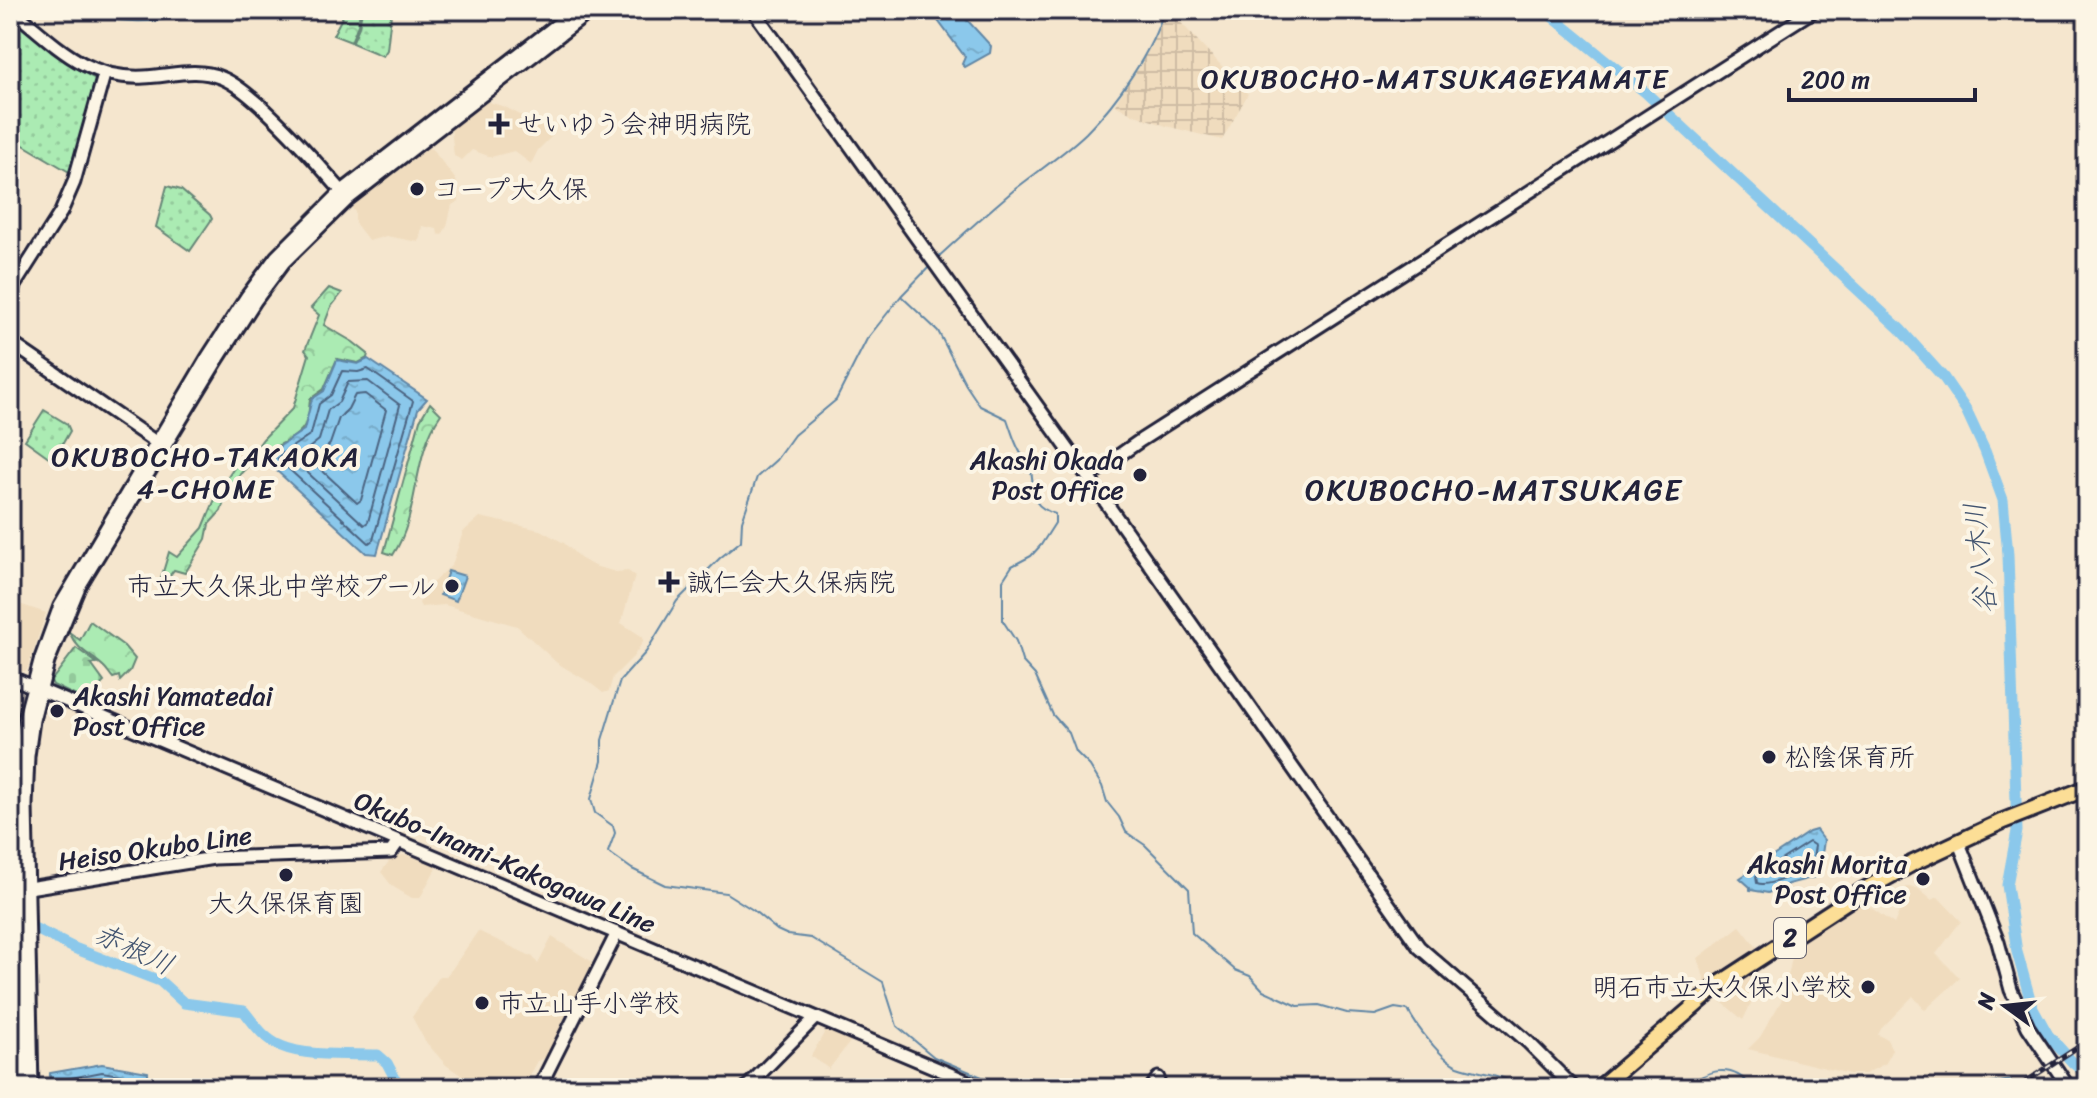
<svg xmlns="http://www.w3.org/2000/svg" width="2097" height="1098" viewBox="0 0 2097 1098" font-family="Sriracha,'Klee One',sans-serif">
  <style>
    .built { fill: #f0dcbe }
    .industrial { fill: url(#industrial-grid) }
    .forest { fill: url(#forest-crowns); stroke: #668677; stroke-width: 2 }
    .cemetery { fill: url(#cemetery-stones); stroke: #668677; stroke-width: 2 }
    .park { fill: url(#park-dots); stroke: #668677; stroke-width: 2 }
    .water { fill: url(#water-ripples); stroke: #6186a5; stroke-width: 2 }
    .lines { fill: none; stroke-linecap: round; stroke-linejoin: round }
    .shore { stroke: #4c6481; stroke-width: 2 }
    .stream { stroke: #6186a5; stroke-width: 2 }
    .river { stroke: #8bc8eb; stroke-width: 11 }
    .secondary-casing { stroke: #22223b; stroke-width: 17 }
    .highway-casing { stroke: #22223b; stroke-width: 20 }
    .secondary { stroke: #fcf5e5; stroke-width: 11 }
    .highway { stroke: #fcde96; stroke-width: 14 }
    .rail-casing { stroke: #22223b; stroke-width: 5 }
    .rail { stroke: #fcf5e5; stroke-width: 2; stroke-dasharray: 6; stroke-linecap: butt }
    .poi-dot { fill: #22223b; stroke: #fcf5e5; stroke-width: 3 }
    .labels { text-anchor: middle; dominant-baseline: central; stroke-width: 8; stroke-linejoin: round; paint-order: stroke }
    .shield { fill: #fcf5e5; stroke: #63616e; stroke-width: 2 }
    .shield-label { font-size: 24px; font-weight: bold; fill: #22223b }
    .poi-label { font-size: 26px; fill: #22223b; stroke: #fcf5e5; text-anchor: start }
    .street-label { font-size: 26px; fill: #22223b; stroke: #fcf5e5 }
    .neighbourhood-label { font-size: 28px; letter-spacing: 2px; fill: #22223b; stroke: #fcf5e5 }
    .water-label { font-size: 28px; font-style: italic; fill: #425470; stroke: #fcf5e5 }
    .quarter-label { font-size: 30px; letter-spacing: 2px; fill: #22223b; stroke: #fcf5e5 }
  </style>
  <defs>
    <pattern id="industrial-grid" width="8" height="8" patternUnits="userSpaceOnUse" patternTransform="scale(2)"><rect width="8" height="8" fill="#f0dcbe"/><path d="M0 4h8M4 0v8" fill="none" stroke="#cebca4"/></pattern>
    <pattern id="forest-crowns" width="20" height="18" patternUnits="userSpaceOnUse" patternTransform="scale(2)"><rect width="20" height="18" fill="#abebb3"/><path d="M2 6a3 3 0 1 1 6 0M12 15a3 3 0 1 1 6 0" fill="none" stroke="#93c99b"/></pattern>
    <pattern id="cemetery-stones" width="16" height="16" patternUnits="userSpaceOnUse" patternTransform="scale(2)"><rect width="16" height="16" fill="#abebb3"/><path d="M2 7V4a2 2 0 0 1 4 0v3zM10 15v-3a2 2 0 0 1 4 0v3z" fill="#93c99b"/></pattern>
    <pattern id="park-dots" width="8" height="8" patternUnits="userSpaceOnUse" patternTransform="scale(2)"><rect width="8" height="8" fill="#abebb3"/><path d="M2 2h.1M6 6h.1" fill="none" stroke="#93c99b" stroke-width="1.8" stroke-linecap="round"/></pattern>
    <pattern id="water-ripples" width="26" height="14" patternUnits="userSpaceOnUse" patternTransform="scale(2)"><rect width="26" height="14" fill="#8bc8eb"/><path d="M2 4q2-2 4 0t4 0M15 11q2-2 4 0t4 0" fill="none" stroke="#78acca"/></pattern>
  </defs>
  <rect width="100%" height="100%" fill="#f5e6ce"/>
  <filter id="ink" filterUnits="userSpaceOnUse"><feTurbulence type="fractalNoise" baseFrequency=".0125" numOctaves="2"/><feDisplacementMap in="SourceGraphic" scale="16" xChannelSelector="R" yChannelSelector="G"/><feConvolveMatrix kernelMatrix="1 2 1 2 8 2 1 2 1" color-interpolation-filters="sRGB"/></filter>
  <g filter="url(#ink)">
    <g class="built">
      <polygon points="486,101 505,107 555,133 538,150 531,164 514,151 491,157 472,150 462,160 454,156 451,128"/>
      <polygon points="428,148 432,149 456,180 459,201 452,205 447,226 442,235 438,234 437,229 422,226 419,242 386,236 369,241 355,223 355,212 351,207"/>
      <polygon points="480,517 540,530 564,543 580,558 594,566 616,572 628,571 635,576 621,623 643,637 643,642 633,657 613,677 609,691 603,693 589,682 557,663 517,626 445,605 421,607 419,603 431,584 452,565 463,532"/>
      <polygon points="19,604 46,613 27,670 22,672 10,666 10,631"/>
      <polygon points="407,855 437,866 420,898 412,898 392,886 381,872 393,856"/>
      <polygon points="1906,887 1917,888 1932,900 1938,897 1961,921 1936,954 1960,978 1925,1010 1913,996 1881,1029 1878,1035 1886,1038 1892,1049 1886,1063 1865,1074 1850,1074 1748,1049 1760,1037 1783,998 1792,958 1807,932 1860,900 1894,924 1907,894"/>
      <polygon points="1740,926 1759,950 1707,987 1698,958"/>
      <polygon points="478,931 533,957 538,964 552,937 594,963 546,1057 537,1061 522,1088 480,1088 446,1065 425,1041 412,1017 440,976 446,976 452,969"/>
      <polygon points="1749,973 1759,987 1743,1020 1716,997"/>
      <polygon points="827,1028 853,1038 829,1069 811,1056"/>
    </g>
    <polygon class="industrial" points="1165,10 1169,10 1248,94 1222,140 1166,126 1130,113 1115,105 1152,41"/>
    <g class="forest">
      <polygon points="346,10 360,10 358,25 351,42 333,35"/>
      <path d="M329,288L342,293L331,307L324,325L353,342L368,354L367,358L358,363L337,359L324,389L310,399C309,408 309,418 305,425C298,437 277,448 264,449L229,486L221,511L209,524L206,539L185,573L174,570L164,583L160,582L169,552L177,557L203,528L218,492L240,459L246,462L263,439L293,408L309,355L305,350L319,315L311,308Z"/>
      <path d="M430,403L441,414C411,456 421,512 393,555L384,552L420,420Z"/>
      <path d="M90,621L124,646L135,659L130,671L120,681L119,676L113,678C110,675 108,671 105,668C91,654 78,652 69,632L80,640Z"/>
    </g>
    <polygon class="cemetery" points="76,648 97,663 91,664 104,682 90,696 82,699 53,685 51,681"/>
    <g class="park">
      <polygon points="362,10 391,14 387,50 383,56 352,43 359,27"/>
      <polygon points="10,16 77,69 94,78 96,83 71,173 10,137"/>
      <polygon points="167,186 181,190 210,215 212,219 190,251 156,227"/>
      <polygon points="44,410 67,424 70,431 55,457 50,458 25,440"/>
    </g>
    <g class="water">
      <path d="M106,10H201C173,21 146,23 116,20Z"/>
      <polygon points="930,10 958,10 991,46 990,53 965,67 962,64 965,57"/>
      <polygon points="368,359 427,399 418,409 377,554 366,553 265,460 274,450 304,430 312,399 324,391 337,360 358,364"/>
      <polygon points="448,571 465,576 456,601 440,595"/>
      <polygon points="1816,830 1824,840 1819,876 1788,884 1768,893 1750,890 1750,887 1740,878 1809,832"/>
      <polygon points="102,1064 148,1072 148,1088 50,1088 50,1073"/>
    </g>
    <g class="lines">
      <g class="shore">
        <polygon points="368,369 413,401 373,540 369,543 278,459 280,455 311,434 319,404 331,395 342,371 358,372"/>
        <polygon points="368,381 400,405 368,522 364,525 294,460 319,440 328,410 339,402 348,382"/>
        <polygon points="365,394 386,410 361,500 357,503 313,462 330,444 339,418 348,409 355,395"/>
        <path d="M1809,842L1815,846L1811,870C1796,872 1769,888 1757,883L1756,876Z"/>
        <polyline points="58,1088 61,1080 102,1072 138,1078 140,1088"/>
      </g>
      <g class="stream">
        <path d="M936,259C961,236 988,212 1014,190C1038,171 1064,154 1086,133C1117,102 1152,52 1164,10"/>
        <polyline points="932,264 901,296 867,339 836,400 794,435 776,460 757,477 742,521 741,541 720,558 677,601 646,652 620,681 602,740 602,761 591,799 595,813 613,826 615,833 608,852 632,869 665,885 726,893 753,910 777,930 788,935 811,938 883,982 897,1026 934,1057 982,1077 1028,1088"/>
        <path d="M902,297L938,331L966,385L980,406L1007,419C1011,430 1014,441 1019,450C1022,457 1027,460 1030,467C1037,491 1025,503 1055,514V523L1041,545L1031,556L1012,566L1003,580V621L1016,641L1022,661L1035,675L1053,715L1069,733L1076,752L1090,766L1102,786L1107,802L1119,817L1126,832L1145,845L1189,889L1192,933L1235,970L1250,976L1263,990L1298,1006L1319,1005L1347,1013L1375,1015L1395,1008L1408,1010C1415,1025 1442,1060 1458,1066C1482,1074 1502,1074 1524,1088"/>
        <path d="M1681,1088C1708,1071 1730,1060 1753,1088"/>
        <polyline points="1967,1088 2011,1080"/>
      </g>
      <g class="river">
        <polyline points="1544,10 1645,92 1900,329 1944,378 1966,410 1985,451 2003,500 2008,555 2017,831 2007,885 2017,952 2032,1006 2048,1035 2074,1064 2087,1074"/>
        <path d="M10,916L74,948L160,981L184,1003L244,1011C254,1024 265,1040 281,1046C306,1057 350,1054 378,1055L387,1063L400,1088"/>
      </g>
      <defs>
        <g id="secondary">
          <path d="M12,10C55,44 85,80 144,77C171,76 195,67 222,78C255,91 320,166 345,195"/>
          <polyline points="753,10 1088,477 1419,947 1528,1042 1574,1088"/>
          <polyline points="10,292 61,212 74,182 104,75"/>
          <polyline points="10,342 160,445"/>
          <polyline points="1088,477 1141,440 1814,10"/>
          <polyline points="10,677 983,1088"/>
          <polyline points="1959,843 1998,942 2011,990 2028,1027 2069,1088"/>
          <polyline points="10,891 214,858 391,852 398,842"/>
          <polyline points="24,1088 17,806 20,755 25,717 40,661 60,606 207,358 247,296 276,257 342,191 576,10"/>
          <polyline points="32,1088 26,805 28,756 33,720 48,662 79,587 216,362 255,301 284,262 348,199 592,10"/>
          <polyline points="539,1088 617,933"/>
          <polyline points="746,1088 815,1018"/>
          <polyline points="1151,1088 1158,1078"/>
        </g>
        <polyline id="highway" points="1599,1088 1721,983 1864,890 1913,863 2003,821 2087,788"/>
      </defs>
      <use href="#secondary" class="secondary-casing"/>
      <use href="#highway" class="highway-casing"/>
      <use href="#secondary" class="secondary"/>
      <use href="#highway" class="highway"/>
      <defs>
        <polyline id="rail" points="2016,1088 2087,1041"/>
      </defs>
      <use href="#rail" class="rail-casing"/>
      <use href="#rail" class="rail"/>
    </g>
  </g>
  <g class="poi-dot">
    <path d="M495 112h8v8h8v8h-8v8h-8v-8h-8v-8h8z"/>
    <circle cx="417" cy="189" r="8"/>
    <circle cx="1140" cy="475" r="8"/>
    <path d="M665 570h8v8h8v8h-8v8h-8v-8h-8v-8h8z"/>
    <circle cx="452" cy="586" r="8"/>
    <circle cx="57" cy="711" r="8"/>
    <circle cx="1769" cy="757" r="8"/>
    <circle cx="286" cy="875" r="8"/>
    <circle cx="1923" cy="879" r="8"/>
    <circle cx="1868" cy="987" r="8"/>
    <circle cx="482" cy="1003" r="8"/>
  </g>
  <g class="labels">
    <rect class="shield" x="1774" y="918" width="32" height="40" rx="6"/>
    <g class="shield-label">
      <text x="1790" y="938">2</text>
    </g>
    <g class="poi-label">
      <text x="517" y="124">せいゆう会神明病院</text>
      <text x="433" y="189">コープ大久保</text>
      <text x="1124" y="460" text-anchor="end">Akashi Okada<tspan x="1124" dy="30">Post Office</tspan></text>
      <text x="687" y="582">誠仁会大久保病院</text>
      <text x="436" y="586" text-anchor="end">市立大久保北中学校プール</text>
      <text x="73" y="696">Akashi Yamatedai<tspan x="73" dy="30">Post Office</tspan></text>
      <text x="1785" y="757">松陰保育所</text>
      <text x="1907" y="864" text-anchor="end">Akashi Morita<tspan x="1907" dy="30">Post Office</tspan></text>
      <text x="286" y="903" text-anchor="middle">大久保保育園</text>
      <text x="1852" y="987" text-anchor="end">明石市立大久保小学校</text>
      <text x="498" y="1003">市立山手小学校</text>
    </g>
    <g class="street-label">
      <text transform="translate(155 848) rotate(-8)">Heiso Okubo Line</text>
      <text transform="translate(505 862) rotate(23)">Okubo-Inami-Kakogawa Line</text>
    </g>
    <g class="neighbourhood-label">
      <text x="1435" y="78">OKUBOCHO-MATSUKAGEYAMATE</text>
      <text x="206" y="456">OKUBOCHO-TAKAOKA<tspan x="206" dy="32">4-CHOME</tspan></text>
    </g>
    <g class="water-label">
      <text transform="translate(1980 558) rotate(-96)">谷八木川</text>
      <text transform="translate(134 949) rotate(25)">赤根川</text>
    </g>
    <g class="quarter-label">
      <text x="1494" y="490">OKUBOCHO-MATSUKAGE</text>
    </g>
  </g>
  <rect width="2097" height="1098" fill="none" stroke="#fcf5e5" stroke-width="40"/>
  <rect x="20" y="20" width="2057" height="1058" fill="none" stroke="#22223b" stroke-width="3" filter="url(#ink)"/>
  <g transform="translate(2005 1006) rotate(285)" stroke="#fcf5e5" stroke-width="6" paint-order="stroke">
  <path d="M0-6L14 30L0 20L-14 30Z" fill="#22223b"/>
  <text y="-12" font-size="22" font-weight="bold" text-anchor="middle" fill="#22223b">N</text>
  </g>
  <path d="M1789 88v12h186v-12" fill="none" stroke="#22223b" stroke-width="4"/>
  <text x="1801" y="88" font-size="24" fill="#22223b" stroke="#fcf5e5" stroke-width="6" paint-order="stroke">200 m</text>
</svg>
